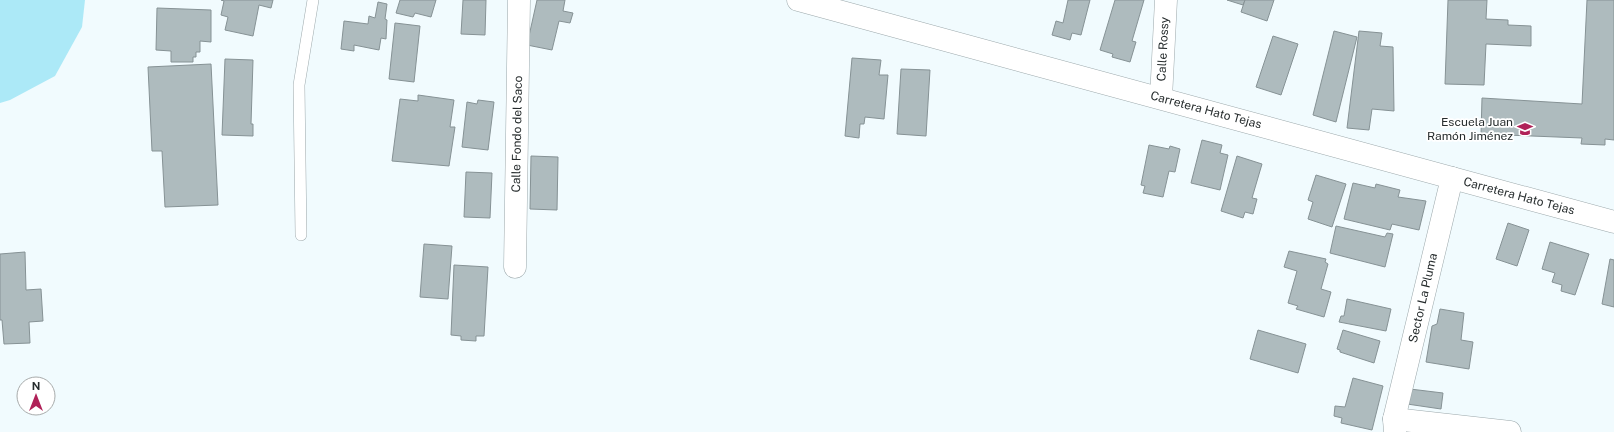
<svg xmlns="http://www.w3.org/2000/svg" width="1614" height="432" viewBox="0 0 1614 432" font-family="'Public Sans',sans-serif">
  <style>
    .green { fill: #ace9f7 }
    .building { fill: #aebbbe; stroke: #869295 }
    .lines { fill: none; stroke-linecap: round; stroke-linejoin: round }
    .service-casing { stroke: #9ca8ab; stroke-width: 12 }
    .minor-casing { stroke: #9ca8ab; stroke-width: 23 }
    .tertiary-casing { stroke: #9ca8ab; stroke-width: 23 }
    .service { stroke: #fff; stroke-width: 11 }
    .minor { stroke: #fff; stroke-width: 22 }
    .tertiary { stroke: #fff; stroke-width: 22 }
    .labels { text-anchor: middle; dominant-baseline: central; stroke-width: 3.5; stroke-linejoin: round; paint-order: stroke }
    .street-label { font-size: 12px; fill: #262c2d; stroke: #fff }
    .poi-label { font-size: 12px; fill: #262c2d; stroke: #fff; text-anchor: end }
  </style>
  <rect width="100%" height="100%" fill="#f1fbfe"/>
  <polygon class="green" points="0,0 85,0 82,27 55,76 10,100 0,103"/>
  <g class="building">
    <polygon points="273,0 271,8 259,5 253,36 225,30 228,17 221,15 224,1 221,0"/>
    <polygon points="400,0 436,0 431,17 415,13 413,17 396,13"/>
    <polygon points="463,0 486,0 485,35 461,34"/>
    <polygon points="537,0 565,0 563,11 573,13 570,23 559,21 552,50 527,45"/>
    <polygon points="1068,0 1090,0 1081,35 1072,33 1070,40 1052,35 1056,21 1063,23"/>
    <polygon points="1115,0 1144,0 1132,41 1136,42 1130,62 1112,57 1113,54 1100,50"/>
    <polygon points="1227,0 1245,0 1243,5"/>
    <polygon points="1245,0 1274,0 1267,21 1241,12"/>
    <polygon points="1448,0 1487,0 1486,19 1508,20 1508,25 1531,26 1531,46 1486,44 1484,85 1445,84"/>
    <polygon points="1587,0 1614,0 1614,140 1605,139 1605,145 1581,144 1582,138 1481,134 1482,98 1582,104"/>
    <polygon points="378,2 387,4 385,19 387,20 386,39 381,38 379,50 354,45 354,51 341,49 344,21 368,24 369,16 375,18"/>
    <polygon points="157,8 211,10 211,42 200,41 200,52 196,52 196,57 193,57 193,62 171,62 171,51 156,50"/>
    <polygon points="395,23 420,26 414,82 389,79"/>
    <polygon points="1334,31 1357,37 1336,122 1313,115"/>
    <polygon points="1359,31 1382,33 1380,46 1393,47 1394,111 1372,109 1369,130 1347,128"/>
    <polygon points="1273,36 1298,44 1281,95 1256,87"/>
    <polygon points="852,58 881,60 879,75 888,75 884,119 865,117 864,124 860,124 859,138 845,136"/>
    <polygon points="225,59 253,60 251,124 253,124 253,136 222,135"/>
    <polygon points="211,64 218,205 165,207 162,151 152,151 148,67"/>
    <polygon points="901,69 930,70 926,136 897,134"/>
    <polygon points="418,95 454,100 450,127 455,127 449,166 392,161 400,99 418,101"/>
    <polygon points="478,100 494,102 488,150 462,147 467,102 477,104"/>
    <polygon points="1202,140 1222,145 1220,153 1228,155 1220,190 1191,183"/>
    <polygon points="1149,145 1169,149 1170,146 1180,149 1175,172 1169,171 1163,197 1143,193 1145,186 1141,185"/>
    <polygon points="531,156 558,157 557,210 530,209"/>
    <polygon points="1237,156 1262,164 1252,198 1257,199 1253,214 1245,212 1243,218 1221,211"/>
    <polygon points="466,172 492,173 490,218 464,217"/>
    <polygon points="1316,175 1346,184 1332,227 1308,219 1313,202 1308,200"/>
    <polygon points="1353,183 1375,188 1376,184 1400,190 1398,197 1426,201 1419,230 1392,224 1390,230 1344,219"/>
    <polygon points="1508,223 1529,230 1517,266 1496,259"/>
    <polygon points="1336,226 1385,237 1387,233 1393,234 1385,267 1330,253"/>
    <polygon points="1550,242 1589,254 1575,295 1561,291 1562,285 1552,282 1555,273 1542,269"/>
    <polygon points="424,244 452,246 448,299 420,297"/>
    <polygon points="1289,251 1326,259 1325,262 1328,264 1321,289 1331,292 1324,317 1296,309 1298,306 1288,303 1297,271 1284,267"/>
    <polygon points="25,252 26,290 41,289 43,321 29,322 30,343 4,344 2,320 0,320 0,254"/>
    <polygon points="1610,259 1614,260 1614,307 1602,304"/>
    <polygon points="454,265 488,267 484,336 476,336 476,341 461,340 461,336 451,335"/>
    <polygon points="1347,299 1391,309 1386,331 1339,322 1341,316 1344,316"/>
    <polygon points="1440,309 1464,313 1461,340 1473,342 1469,369 1426,362 1432,326 1437,324"/>
    <polygon points="1258,330 1306,344 1298,373 1250,359"/>
    <polygon points="1343,330 1380,341 1374,363 1340,352 1340,350 1337,349"/>
    <polygon points="1353,378 1383,386 1372,430 1341,423 1342,418 1334,416 1335,406 1345,407"/>
    <polygon points="1410,389 1443,393 1441,409 1407,404"/>
  </g>
  <g class="lines">
    <defs>
      <polyline id="service" points="301,235 299,85 313,0"/>
      <g id="minor">
        <polyline points="1161,98 1166,0"/>
        <polyline points="515,267 519,0"/>
        <polyline points="1394,419 1510,432"/>
        <polyline points="1395,432 1394,419 1452,178"/>
      </g>
      <polyline id="tertiary" points="798,0 1614,222"/>
    </defs>
    <use href="#service" class="service-casing"/>
    <use href="#minor" class="minor-casing"/>
    <use href="#tertiary" class="tertiary-casing"/>
    <use href="#service" class="service"/>
    <use href="#minor" class="minor"/>
    <use href="#tertiary" class="tertiary"/>
  </g>
  <defs>
    <symbol id="school-bare" viewBox="-9 -9 18 18"><path d="M0-5L7-2L0 1L-7-2ZM-4 1L0 2.5L4 1V4Q0 6-4 4Z" fill="#b02158" stroke="#fff" stroke-width="2.5" paint-order="stroke"/></symbol>
  </defs>
  <g fill-rule="evenodd">
    <use href="#school-bare" x="1514" y="118" width="22" height="22"/>
  </g>
  <g class="labels">
    <g class="street-label">
      <text transform="translate(1163 49) rotate(-87)">Calle Rossy</text>
      <text transform="translate(1206 110) rotate(15)">Carretera Hato Tejas</text>
      <text transform="translate(517 134) rotate(-89)">Calle Fondo del Saco</text>
      <text transform="translate(1519 196) rotate(15)">Carretera Hato Tejas</text>
      <text transform="translate(1423 298) rotate(-77)">Sector La Pluma</text>
    </g>
    <g class="poi-label">
      <text x="1513" y="122">Escuela Juan<tspan x="1513" dy="14">Ramón Jiménez</tspan></text>
    </g>
  </g>
  <g transform="translate(36 396)"><circle r="19" fill="#ffffff" stroke="#a8abab"/>
  <path d="M0-3L7 15L0 10L-7 15Z" fill="#b02158"/>
  <text y="-6" font-size="11" font-weight="bold" text-anchor="middle" fill="#262c2d">N</text>
  </g>
</svg>
